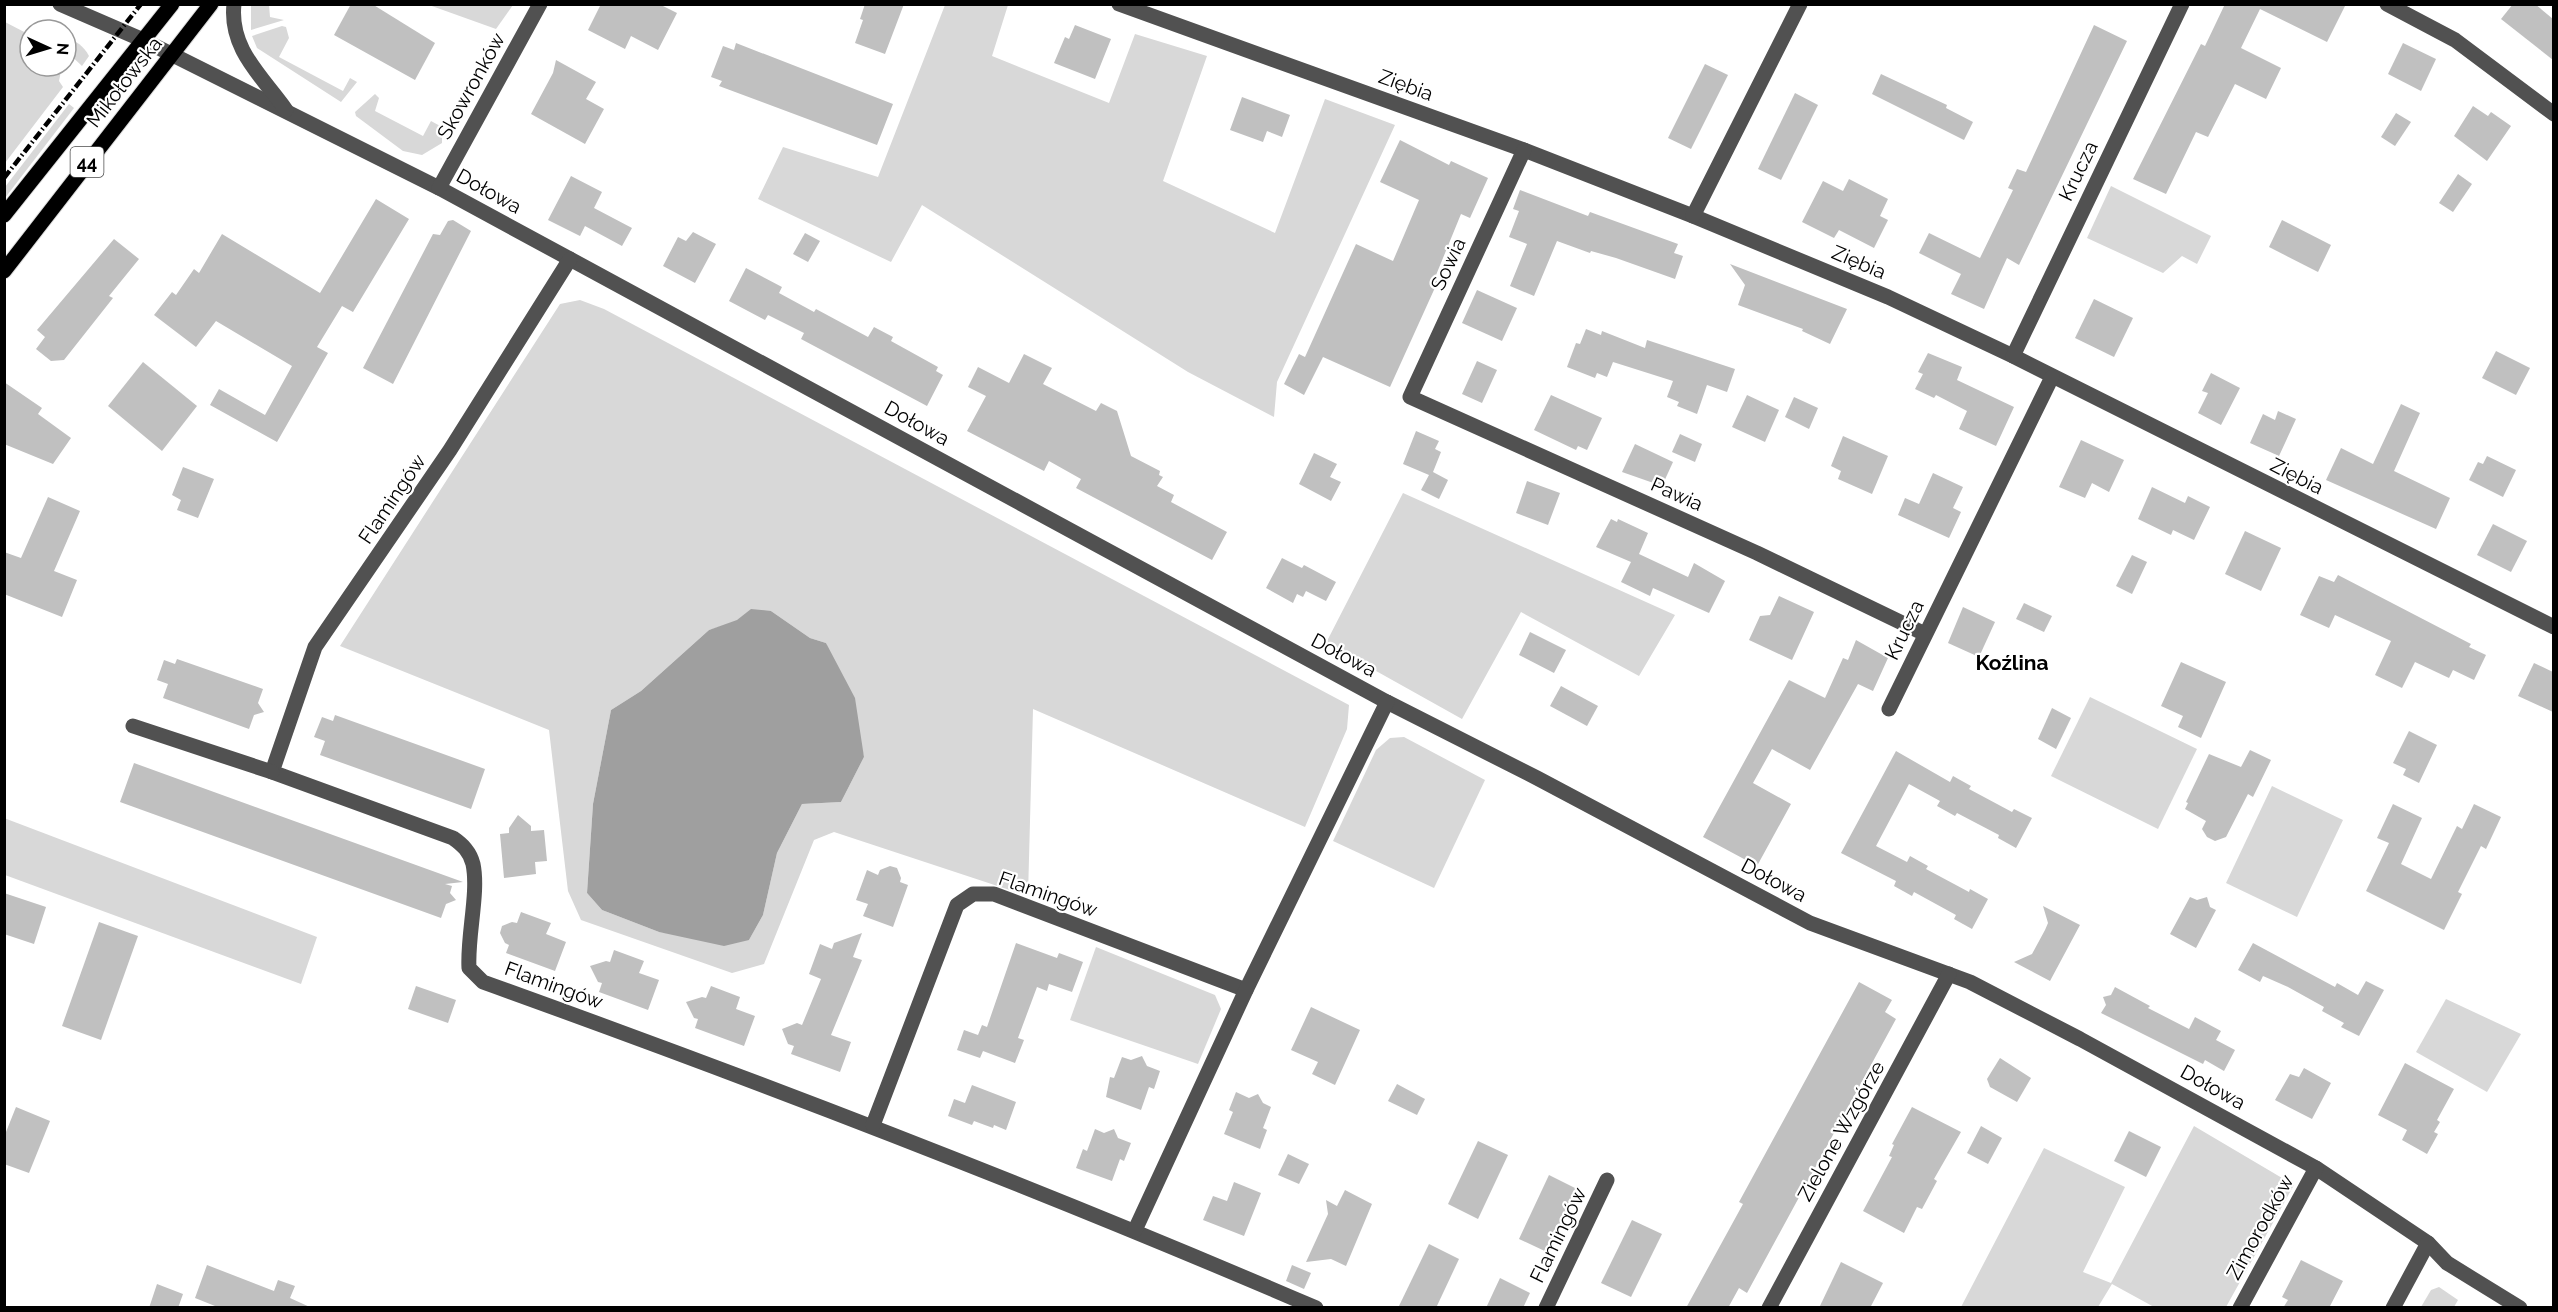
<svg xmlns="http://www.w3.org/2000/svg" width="2558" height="1312" viewBox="0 0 2558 1312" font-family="Raleway,sans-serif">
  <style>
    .green { fill: #d8d8d8; fill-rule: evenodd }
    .water { fill: #9f9f9f }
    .building { fill: #c0c0c0 }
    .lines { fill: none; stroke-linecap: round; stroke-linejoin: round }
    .major-casing { stroke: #dbdbdb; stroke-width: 17 }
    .minor { stroke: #515151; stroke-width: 15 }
    .major { stroke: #000; stroke-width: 15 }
    .rail { stroke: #000; stroke-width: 4.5; stroke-dasharray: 9 3 1.5 3; stroke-linecap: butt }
    .labels { text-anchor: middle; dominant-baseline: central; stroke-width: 4.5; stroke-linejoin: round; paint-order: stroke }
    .shield { fill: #fff; stroke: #4c4c4c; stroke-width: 1.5 }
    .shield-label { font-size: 18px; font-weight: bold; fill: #000 }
    .street-label { font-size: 20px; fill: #000; stroke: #fff }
    .neighbourhood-label { font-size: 21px; font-weight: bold; fill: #000; stroke: #fff }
  </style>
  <rect width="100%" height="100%" fill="#fff"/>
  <g class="green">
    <polygon points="251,5 269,5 270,17 284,20 251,30"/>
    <polygon points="429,5 513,5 496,29"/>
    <polygon points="945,5 1008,5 992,56 1109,103 1135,34 1207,56 1163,181 1275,233 1325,99 1395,125 1277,382 1274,417 1188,372 922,205 891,262 758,199 783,147 878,177"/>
    <polygon points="5,22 30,35 30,66 62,66 59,81 63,87 5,163"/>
    <polygon points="282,26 286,27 289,38 279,57 343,91 350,78 357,82 341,102 257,48 252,36"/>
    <path d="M66,37C76,41 84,46 89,56L82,66L66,51Z"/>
    <polygon points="375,94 379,98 375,111 423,136 431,121 442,127 442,143 422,155 403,151 356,116 355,112"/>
    <polygon points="69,104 74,108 5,198 5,187"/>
    <polygon points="2111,186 2211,236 2197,264 2182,256 2163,273 2087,238"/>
    <path d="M580,300L604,309L1349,705L1347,729L1305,827L1033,709L1028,896L834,832L814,840L764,964L732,973L581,920L568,891L549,730L340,646L560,304ZM771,611L810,638L826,643L857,728L864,757L841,802L802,804L777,853L763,915L749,940L659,932L602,910L587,893L593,804L611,710L641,691L709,630Z"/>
    <polygon points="1403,493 1675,615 1639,676 1521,612 1462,719 1326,643"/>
    <polygon points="2090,697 2197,749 2158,829 2051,776"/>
    <polygon points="1404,737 1485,780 1434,888 1333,841 1376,750 1390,738"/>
    <polygon points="2272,786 2343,820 2297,917 2226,883"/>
    <polygon points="4,818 317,937 301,984 5,875"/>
    <polygon points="1096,947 1215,995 1221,1009 1198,1064 1070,1020"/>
    <polygon points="2446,999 2521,1034 2487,1092 2416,1052"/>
    <polygon points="2194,1126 2294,1185 2226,1307 2154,1307 2112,1284 2098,1307 1961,1307 2044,1148 2125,1187 2083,1272 2111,1283"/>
    <polygon points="2439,1287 2458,1300 2454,1307 2421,1307 2431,1290"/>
  </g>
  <polygon class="water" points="751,609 771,611 810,638 826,643 855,698 864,757 841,802 802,804 777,853 763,915 749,940 724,946 659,932 602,910 587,893 593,804 611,710 641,691 709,630 737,620"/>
  <g class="building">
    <polygon points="351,4 372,4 435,43 415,80 334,35"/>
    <polygon points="601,4 659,4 677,13 658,50 631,36 625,49 588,30"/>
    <polygon points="865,4 904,4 885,54 855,43 863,20 860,19"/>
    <polygon points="2225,4 2346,4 2327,42 2260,9 2241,48 2281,68 2266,99 2235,84 2208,137 2196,132 2166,194 2133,179 2201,44 2205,46"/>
    <polygon points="2513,4 2535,4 2553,19 2553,60 2501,19"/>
    <polygon points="1075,25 1111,39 1095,79 1054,63 1065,37 1069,39"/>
    <polygon points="2094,25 2127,41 2019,265 2007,258 1984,309 1951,294 1961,274 1919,253 1929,233 1980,258 2013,190 2008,188 2017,169 2026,172"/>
    <polygon points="736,43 893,104 877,145 719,86 722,81 711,77 723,46 734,50"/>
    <polygon points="2403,43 2436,59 2421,91 2388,74"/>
    <polygon points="556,60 596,82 586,99 604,109 585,144 531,114 553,73"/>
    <polygon points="1705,64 1728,75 1691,149 1668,138"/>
    <polygon points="1881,74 1947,105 1946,108 1973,122 1964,140 1872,94"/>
    <polygon points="1795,93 1818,105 1781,180 1758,169"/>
    <polygon points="1242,97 1290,115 1282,137 1267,131 1263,142 1230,130"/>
    <polygon points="2473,106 2488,116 2491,112 2511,126 2487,161 2454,136"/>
    <polygon points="2396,113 2411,122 2395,146 2381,137"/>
    <polygon points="1400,140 1449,165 1451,161 1488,178 1470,218 1461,214 1434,280 1438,281 1390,387 1323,357 1304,395 1284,384 1299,354 1305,357 1356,244 1393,261 1419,200 1380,182"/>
    <polygon points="2458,174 2472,184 2453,212 2439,203"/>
    <polygon points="571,176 602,192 594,208 632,228 622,246 585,226 580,236 548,220"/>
    <polygon points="1849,179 1888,199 1880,216 1888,220 1874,248 1839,230 1834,238 1802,222 1823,181 1843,191"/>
    <polygon points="1520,190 1588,216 1590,212 1678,244 1674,253 1683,256 1675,279 1616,258 1591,251 1590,253 1557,241 1534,296 1510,286 1527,244 1509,237 1519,211 1513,209"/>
    <polygon points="376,199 409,219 353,312 342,306 317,347 328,353 277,442 210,405 219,389 265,415 292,366 216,321 196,347 154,315 172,292 176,295 194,269 199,273 222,234 320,293"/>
    <polygon points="453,220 471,231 393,384 363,368 433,234 440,235 448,221"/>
    <polygon points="2282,220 2331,245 2318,272 2269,247"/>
    <polygon points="693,232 716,244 695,283 663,266 678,237 686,241"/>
    <polygon points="805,233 820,241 808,262 793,254"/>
    <polygon points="114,239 139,259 109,296 113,298 64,360 51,361 36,349 45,337 37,330"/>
    <polygon points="1730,264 1847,309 1830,344 1802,331 1803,329 1738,305 1745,285"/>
    <polygon points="746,268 782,287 779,293 814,312 816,309 868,337 874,327 893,337 891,341 938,367 936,371 943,375 927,406 801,339 804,333 768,315 765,320 729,301"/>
    <polygon points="1477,290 1517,308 1502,341 1462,323"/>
    <polygon points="2094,299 2133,318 2114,357 2075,338"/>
    <polygon points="1586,329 1601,335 1602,331 1645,348 1647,340 1735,369 1727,392 1707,385 1697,414 1677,406 1679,402 1667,397 1673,381 1613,362 1607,377 1597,373 1595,378 1567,367 1576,343 1580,344"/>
    <polygon points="2496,351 2530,368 2516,395 2482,378"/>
    <polygon points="1928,353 1962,367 1957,380 2014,407 1996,446 1959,429 1967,411 1936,395 1934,398 1915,389 1923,374 1918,372"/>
    <polygon points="1024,354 1052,368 1043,384 1096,411 1101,403 1117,411 1131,456 1160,471 1159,475 1163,477 1157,486 1174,495 1171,502 1227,532 1212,560 1076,488 1081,479 1049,461 1044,471 967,431 986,396 968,387 978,367 1009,383"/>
    <polygon points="1477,361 1497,370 1482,403 1462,394"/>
    <polygon points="143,362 197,406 162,451 108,406"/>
    <polygon points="2211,373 2240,388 2221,425 2198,413 2208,393 2202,391"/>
    <polygon points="4,382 42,408 38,414 71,438 53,464 4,444"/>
    <polygon points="1551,395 1602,418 1587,450 1578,446 1576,450 1534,430"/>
    <polygon points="1747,395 1779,410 1765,442 1732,427"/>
    <polygon points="1794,397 1818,408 1809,429 1785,417"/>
    <polygon points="2401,404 2420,413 2394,471 2450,498 2436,529 2326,480 2341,448 2373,464"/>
    <polygon points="2278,411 2296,419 2279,456 2250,443 2263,414 2275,420"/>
    <polygon points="1416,431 1439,441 1435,449 1441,452 1433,472 1448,480 1439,499 1421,490 1429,475 1403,464"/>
    <polygon points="1680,434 1702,444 1695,462 1672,452"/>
    <polygon points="1843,436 1888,456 1872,494 1838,479 1841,471 1831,466"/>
    <polygon points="2081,440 2124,460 2109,492 2092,483 2085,498 2059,487"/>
    <polygon points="1635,444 1673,462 1662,486 1622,472"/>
    <polygon points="1314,453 1337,464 1330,477 1341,482 1331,501 1299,484"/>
    <polygon points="2487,456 2516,470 2503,497 2469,480 2478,462 2483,464"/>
    <polygon points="183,467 214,479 198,518 177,510 181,500 172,495"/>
    <polygon points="1933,473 1963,487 1953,508 1961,512 1949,538 1898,515 1905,498 1919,504"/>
    <polygon points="1527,481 1560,493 1548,525 1516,513"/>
    <polygon points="2152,487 2185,503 2188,496 2210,507 2194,540 2173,530 2171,535 2138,519"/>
    <polygon points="48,497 80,511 54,571 77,580 62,617 4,594 4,552 21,558"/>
    <polygon points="1611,519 1617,522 1618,519 1648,533 1639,554 1688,577 1694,563 1725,581 1709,613 1653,588 1650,596 1621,582 1631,562 1596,547"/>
    <polygon points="2493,524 2527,541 2511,572 2477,555"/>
    <polygon points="2245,531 2281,548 2261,591 2225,574"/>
    <polygon points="2132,555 2147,562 2132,594 2116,586"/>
    <polygon points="1282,558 1302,568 1304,565 1336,582 1326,601 1306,591 1303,597 1297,594 1293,603 1266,588"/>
    <polygon points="2338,575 2471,644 2469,647 2486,655 2474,680 2453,670 2449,678 2415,662 2402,688 2375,675 2391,641 2335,615 2329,628 2300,615 2319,576 2334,582"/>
    <polygon points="1779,596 1814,612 1792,660 1749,640 1760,616 1770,615"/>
    <polygon points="2024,603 2052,616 2044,632 2016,619"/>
    <polygon points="1963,607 1995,622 1979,657 1948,643"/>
    <polygon points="1530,632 1566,650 1554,673 1519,655"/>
    <polygon points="1856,640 1888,658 1873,691 1858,684 1810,770 1772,749 1753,783 1791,804 1757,866 1703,837 1789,680 1825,698 1843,658 1848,660"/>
    <polygon points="177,659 263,689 258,703 264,712 254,715 249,729 163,698 168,684 157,680 164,660 175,664"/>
    <polygon points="2181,662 2226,682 2201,738 2178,727 2183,716 2161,706"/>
    <polygon points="2534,663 2553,672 2553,712 2518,696"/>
    <polygon points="1561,686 1598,706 1587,726 1550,706"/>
    <polygon points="2052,708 2071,718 2056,749 2038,739"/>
    <polygon points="335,715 485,769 471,809 320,755 325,741 314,737 322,717 333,721"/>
    <polygon points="2409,731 2437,745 2419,783 2403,775 2406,769 2393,763"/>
    <polygon points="2250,750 2271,760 2253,797 2248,794 2226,837 2215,841 2207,837 2202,829 2206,821 2185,809 2188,803 2186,802 2209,754 2241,767"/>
    <polygon points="1896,751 1950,782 1953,776 1971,786 1969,789 2012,812 2014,809 2032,818 2016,848 1998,838 1999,835 1957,813 1955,816 1937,806 1940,801 1909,784 1876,846 1907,862 1910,856 1928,866 1926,869 1969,892 1970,889 1988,899 1972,929 1954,919 1956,915 1914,892 1912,896 1894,886 1896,881 1841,853"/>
    <polygon points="134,763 463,882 445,884 452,886 450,893 456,900 446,904 441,918 120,802"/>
    <polygon points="2393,804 2422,818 2401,864 2431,879 2457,826 2462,829 2474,804 2501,817 2486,849 2481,846 2458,892 2462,894 2444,930 2366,891 2389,843 2377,838"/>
    <polygon points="518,815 531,826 531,831 544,830 547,861 535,862 536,874 504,878 500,834 509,833 509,828"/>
    <polygon points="890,866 897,868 901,878 900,882 908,885 893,927 863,916 868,904 856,900 867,870 878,875 880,870"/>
    <polygon points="4,893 46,907 34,944 4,934"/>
    <polygon points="2190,897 2197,900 2207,897 2210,907 2216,910 2196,948 2170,934"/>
    <polygon points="2043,906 2080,925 2050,981 2014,962 2032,954 2045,930 2048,923"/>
    <polygon points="521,912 551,923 546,934 566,942 555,971 506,953 509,945 505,943 500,933 502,926 512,922 517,923"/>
    <polygon points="99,922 138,936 101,1040 62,1026"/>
    <polygon points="862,933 853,957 862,960 831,1035 851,1042 840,1072 791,1054 794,1046 788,1044 782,1029 797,1023 802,1025 807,1013 821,979 809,974 820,944 832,949 834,943"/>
    <polygon points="1016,943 1057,958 1059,953 1083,962 1072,992 1049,984 1047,991 1037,987 1018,1038 1024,1040 1015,1063 983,1051 980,1058 957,1050 964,1030 978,1035 982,1025 987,1027"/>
    <polygon points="2253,943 2335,987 2337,983 2358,995 2366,981 2384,990 2359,1036 2341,1027 2344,1023 2322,1011 2324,1007 2288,987 2263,976 2260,982 2238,970"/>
    <polygon points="614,950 644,961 639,973 659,980 648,1010 599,992 602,983 598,982 590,966 606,961 610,962"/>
    <polygon points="1859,982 1892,1000 1885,1012 1896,1019 1747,1293 1739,1288 1728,1308 1686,1308 1743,1204 1739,1202"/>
    <polygon points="416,986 456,1000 448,1023 408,1009"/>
    <polygon points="711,986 740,997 736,1009 755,1016 744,1046 695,1028 698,1019 694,1018 686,1002 702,997 706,998"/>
    <polygon points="2115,987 2150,1006 2148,1008 2189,1029 2195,1017 2221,1031 2216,1040 2235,1050 2224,1071 2205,1060 2203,1064 2101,1013 2106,1005 2103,997 2111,995"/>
    <polygon points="1311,1007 1360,1030 1335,1085 1312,1074 1318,1062 1291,1050"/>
    <polygon points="1142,1056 1147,1066 1160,1071 1154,1089 1149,1087 1141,1110 1106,1097 1110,1077 1114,1078 1122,1057 1131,1060"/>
    <polygon points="2000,1058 2031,1078 2017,1102 1990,1087 1987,1079"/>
    <polygon points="2405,1063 2454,1089 2437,1120 2440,1122 2434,1132 2438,1134 2427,1154 2402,1140 2407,1130 2378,1115"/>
    <polygon points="2304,1068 2331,1083 2312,1119 2275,1100 2290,1074 2299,1077"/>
    <polygon points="1397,1084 1425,1099 1417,1115 1388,1101"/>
    <polygon points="972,1085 1016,1102 1006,1130 994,1125 993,1128 974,1121 972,1125 948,1116 954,1099 965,1103"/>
    <polygon points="1236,1092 1249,1098 1258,1094 1263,1103 1271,1107 1263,1128 1267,1130 1260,1149 1224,1134 1233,1112 1229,1110"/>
    <polygon points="16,1107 50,1121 29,1173 4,1164 4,1137"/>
    <polygon points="1912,1107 1961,1132 1934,1179 1937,1181 1922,1209 1917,1207 1904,1233 1863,1211 1892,1157 1889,1156 1894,1145 1892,1144"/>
    <polygon points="1981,1126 2002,1138 1988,1164 1967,1153"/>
    <polygon points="1095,1129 1104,1133 1114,1129 1118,1138 1131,1143 1124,1161 1120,1159 1112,1181 1076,1168 1083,1149 1087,1151"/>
    <polygon points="2129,1131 2161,1147 2146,1177 2114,1161"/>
    <polygon points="1478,1141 1508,1155 1478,1219 1448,1204"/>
    <polygon points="1288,1154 1309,1164 1299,1184 1278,1175"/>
    <polygon points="1549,1175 1579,1190 1549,1253 1519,1239"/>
    <polygon points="1234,1182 1261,1193 1244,1236 1203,1220 1213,1196 1227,1201"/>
    <polygon points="1345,1190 1372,1204 1346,1266 1331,1259 1306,1262 1328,1214 1326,1200 1337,1206"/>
    <polygon points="1632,1220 1662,1234 1631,1297 1601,1283"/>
    <polygon points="1429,1244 1459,1259 1436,1308 1398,1308"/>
    <polygon points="2301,1260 2343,1281 2329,1308 2283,1308 2288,1300 2282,1297"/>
    <polygon points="1841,1262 1883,1283 1870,1308 1819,1308"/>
    <polygon points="207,1265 274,1291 278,1280 295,1286 290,1298 312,1308 220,1308 195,1298"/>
    <polygon points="1292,1265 1311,1273 1304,1289 1286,1281"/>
    <polygon points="1500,1278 1530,1293 1523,1308 1486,1308"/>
    <polygon points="157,1284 183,1294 178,1308 149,1308"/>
  </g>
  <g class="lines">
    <defs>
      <g id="major">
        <polyline points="4,215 172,4"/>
        <polyline points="4,271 211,4"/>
      </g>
    </defs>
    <use href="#major" class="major-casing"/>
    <g class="minor">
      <polyline points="60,4 143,40 439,188 1387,702 1537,778 1810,923 1970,982 2080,1039 2316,1168 2428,1243 2447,1263 2520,1308"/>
      <path d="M234,4C229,49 262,76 286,110"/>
      <polyline points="1119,4 1524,150 1693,216 1888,297 2013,356 2554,627"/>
      <polyline points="2387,4 2455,40 2554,114"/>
      <polyline points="1524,150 1410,397 1757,553 1925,634"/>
      <polyline points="439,188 540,4"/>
      <polyline points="1693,216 1800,4"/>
      <path d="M570,259L450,450L315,647L272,772L453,838C463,845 470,852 473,864C479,893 467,936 469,968L483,982C764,1083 1042,1190 1316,1308"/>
      <polyline points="2013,356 2182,4"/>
      <polyline points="1889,709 2052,377"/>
      <polyline points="133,726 272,772"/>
      <polyline points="873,1125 957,905 973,894 994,894 1246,990"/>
      <polyline points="1135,1230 1246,990 1387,702"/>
      <polyline points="1546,1308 1607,1180"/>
      <polyline points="1769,1308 1949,974"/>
      <polyline points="2240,1308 2316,1168"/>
      <polyline points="2393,1308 2428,1243"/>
    </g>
    <use href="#major" class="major"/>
    <polyline class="rail" points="4,178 141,4"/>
  </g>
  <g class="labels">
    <rect class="shield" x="70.5" y="147" width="33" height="30" rx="4.5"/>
    <g class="shield-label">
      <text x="87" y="162">44</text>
    </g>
    <g class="street-label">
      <text transform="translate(124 82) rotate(-52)">Mikołowska</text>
      <text transform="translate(1406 85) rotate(20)">Ziębia</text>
      <text transform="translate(471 86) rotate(-61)">Skowronków</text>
      <text transform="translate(2078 171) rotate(-64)">Krucza</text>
      <text transform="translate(489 191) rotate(29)">Dołowa</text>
      <text transform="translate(1859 262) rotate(23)">Ziębia</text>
      <text transform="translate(1448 264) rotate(-65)">Sowia</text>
      <text transform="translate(917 423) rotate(29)">Dołowa</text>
      <text transform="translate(2297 476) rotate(27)">Ziębia</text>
      <text transform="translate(1677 494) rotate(24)">Pawia</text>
      <text transform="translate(392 499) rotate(-56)">Flamingów</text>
      <text transform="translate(1904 630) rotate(-64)">Krucza</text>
      <text transform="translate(1344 655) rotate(28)">Dołowa</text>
      <text transform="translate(1774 880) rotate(28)">Dołowa</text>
      <text transform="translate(1048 894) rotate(19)">Flamingów</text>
      <text transform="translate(554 985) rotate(20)">Flamingów</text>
      <text transform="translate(2213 1087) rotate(29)">Dołowa</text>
      <text transform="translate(1841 1131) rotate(-61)">Zielone Wzgórze</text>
      <text transform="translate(2260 1227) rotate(-61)">Zimorodków</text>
      <text transform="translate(1558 1235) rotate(-64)">Flamingów</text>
    </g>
    <g class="neighbourhood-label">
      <text x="2012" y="662">Koźlina</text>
    </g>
  </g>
  <rect width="2558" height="1312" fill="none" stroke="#000000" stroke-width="12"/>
  <g transform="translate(48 48) rotate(94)"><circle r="28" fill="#ffffff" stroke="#999999" stroke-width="1.5"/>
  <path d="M0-4.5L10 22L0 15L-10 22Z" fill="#000000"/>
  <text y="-9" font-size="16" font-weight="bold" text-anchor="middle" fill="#000000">N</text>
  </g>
</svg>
